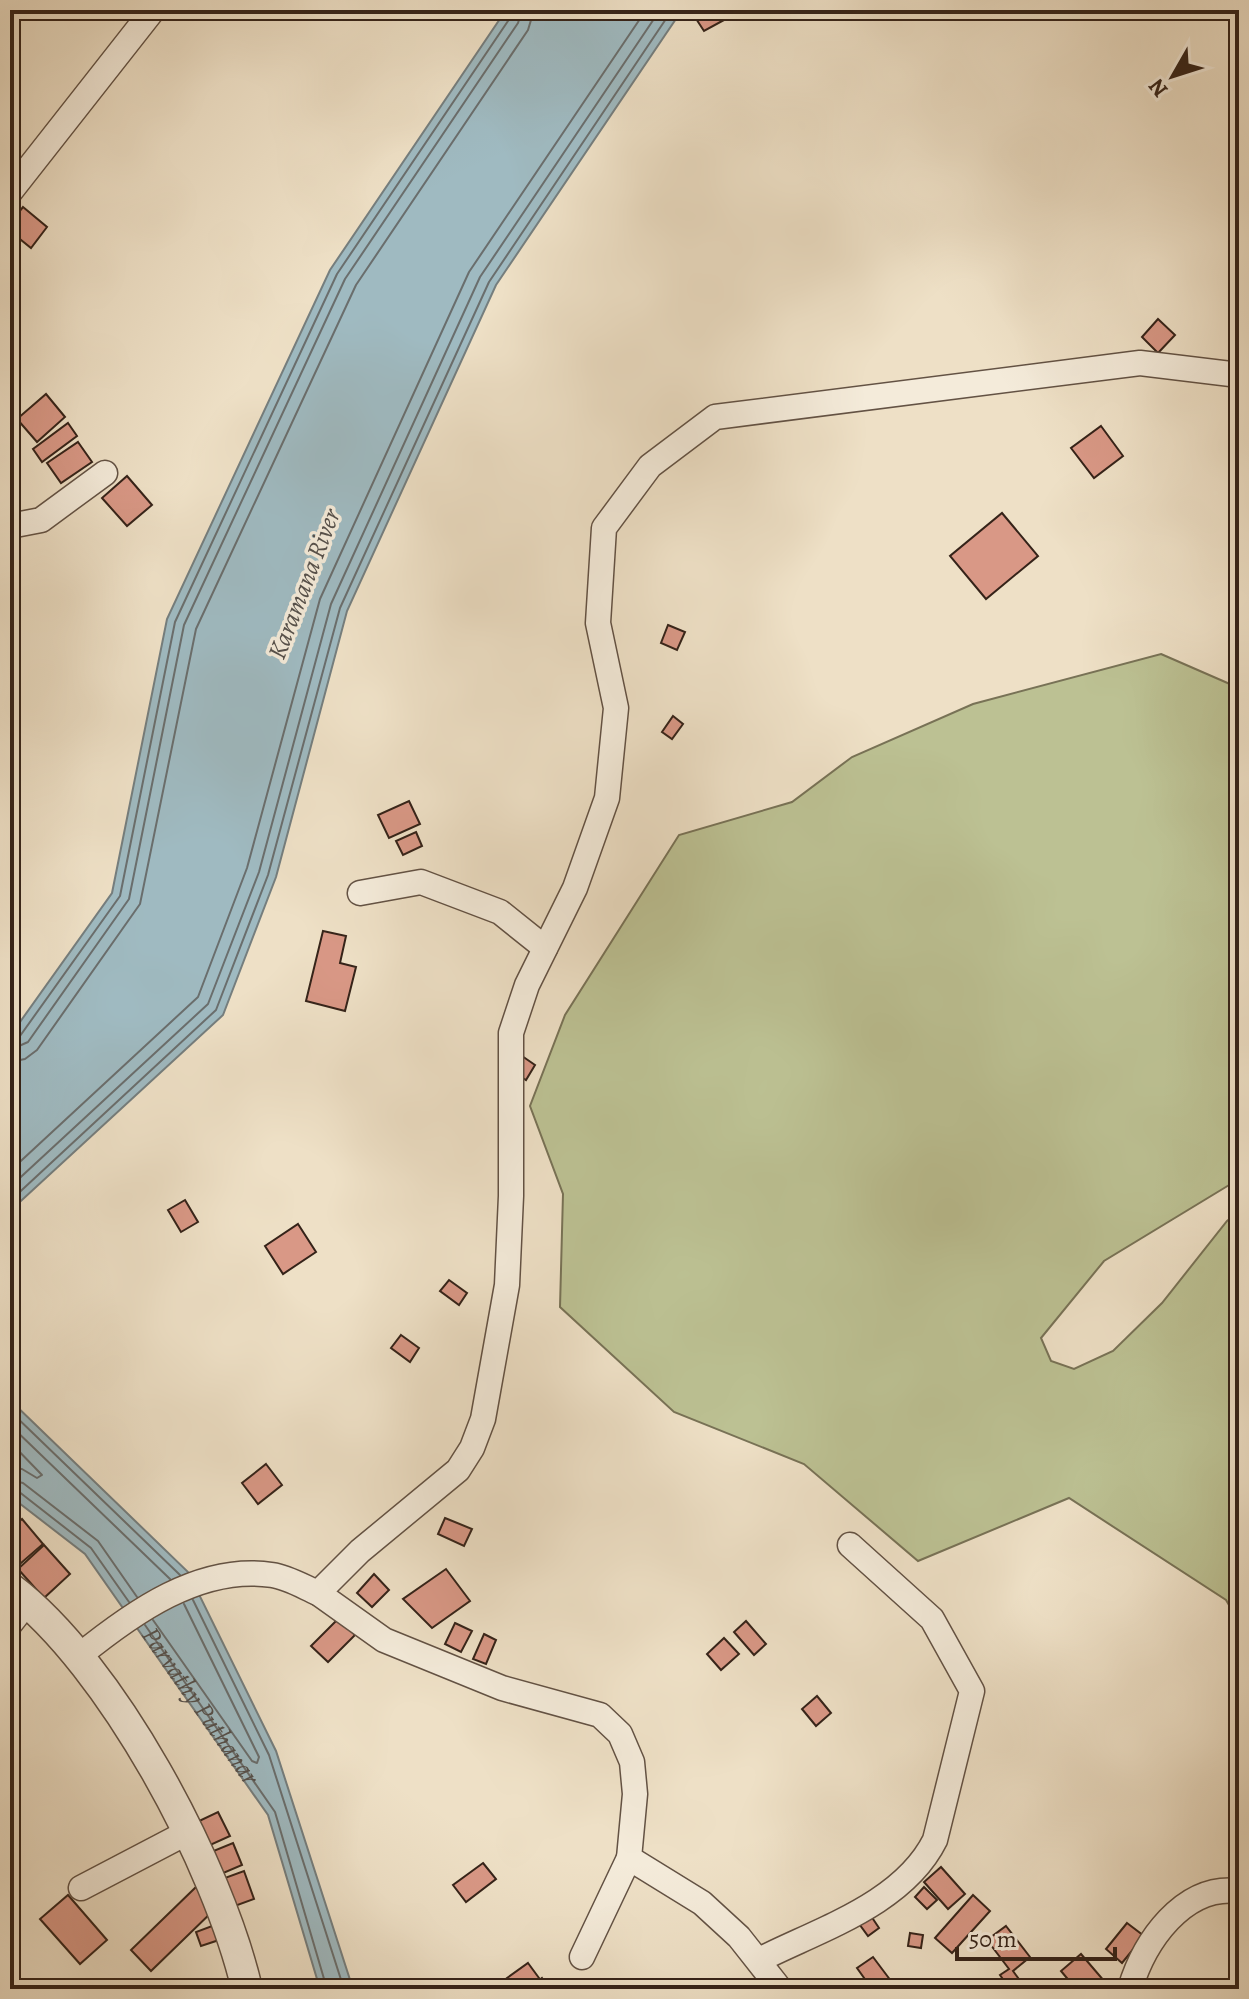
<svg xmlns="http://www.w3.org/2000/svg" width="1249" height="1999" viewBox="0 0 1249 1999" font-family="Alegreya,serif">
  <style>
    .green { fill: #bcc193; stroke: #787256; stroke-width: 2 }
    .water { fill: #9fbac1; stroke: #757e7e; stroke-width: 2 }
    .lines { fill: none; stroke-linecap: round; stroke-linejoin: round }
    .shore { stroke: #6a6e6d; stroke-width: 2 }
    .building { fill: #d99886; stroke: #352319; stroke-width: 2 }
    .minor-casing { stroke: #635244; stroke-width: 27 }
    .tertiary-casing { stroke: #635244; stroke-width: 33 }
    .minor { stroke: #f4ebda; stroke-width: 24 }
    .tertiary { stroke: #f4ebda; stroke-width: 30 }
    .labels { text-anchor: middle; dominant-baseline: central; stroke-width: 7; stroke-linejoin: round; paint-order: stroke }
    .water-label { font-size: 26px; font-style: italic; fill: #55504b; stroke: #f4ebda }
  </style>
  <rect width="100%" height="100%" fill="#eee0c6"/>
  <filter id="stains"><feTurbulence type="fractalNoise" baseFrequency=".0025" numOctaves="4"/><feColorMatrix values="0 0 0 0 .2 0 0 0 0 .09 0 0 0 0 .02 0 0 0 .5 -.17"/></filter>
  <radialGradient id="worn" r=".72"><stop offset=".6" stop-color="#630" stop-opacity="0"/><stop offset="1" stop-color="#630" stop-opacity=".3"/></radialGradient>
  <polygon class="green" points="1161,654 1239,688 1239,1179 1104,1261 1041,1338 1051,1361 1074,1369 1113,1351 1162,1303 1227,1221 1239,1212 1239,1622 1226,1600 1069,1498 918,1561 804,1464 674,1412 560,1307 563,1194 530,1106 565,1015 679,835 792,802 852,757 973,704"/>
  <g class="water">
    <polygon points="506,10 682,10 496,285 347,611 276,877 223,1015 10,1211 10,1036 112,893 167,619 330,270"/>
    <polygon points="10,1400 188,1572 276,1751 353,1989 320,1989 268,1815 85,1554 10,1496"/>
  </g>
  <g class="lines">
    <g class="shore">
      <polyline points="10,1040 20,1036 120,896 175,622 337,274 510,18 512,10"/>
      <polyline points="10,1050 28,1042 129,899 184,625 345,279 518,23 522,10"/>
      <polyline points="10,1062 25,1059 37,1050 140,904 196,629 356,285 528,30 534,10"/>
      <polyline points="10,1171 198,997 247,868 320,599 469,272 646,10"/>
      <polyline points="10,1187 208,1004 259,872 331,604 480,277 660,10"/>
      <polyline points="10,1201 216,1010 268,875 340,608 489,282 672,10"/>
      <polyline points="10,1411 180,1575"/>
      <polyline points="10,1425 170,1579"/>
      <polyline points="10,1442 42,1475 37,1478 22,1469 10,1468"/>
      <polyline points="10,1480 23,1483 98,1541 137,1597"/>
      <polyline points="10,1490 18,1491 91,1548 129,1602"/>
      <polyline points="193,1600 269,1755 344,1989"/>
      <polyline points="153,1620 252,1761 257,1763 259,1757 184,1604"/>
      <path id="s1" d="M145,1625L275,1812L327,1989"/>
    </g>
  </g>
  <g class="building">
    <polygon points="719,10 724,20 704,31 691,11"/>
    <polygon points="23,207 47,227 31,248 10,231 10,223"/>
    <polygon points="1158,319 1175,335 1158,353 1142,337"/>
    <polygon points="46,394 65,417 37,442 17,419"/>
    <polygon points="68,423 77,436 42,462 33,449"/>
    <polygon points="1101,426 1123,456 1094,478 1071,448"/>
    <polygon points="78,442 92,462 61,483 47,463"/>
    <polygon points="127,476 152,505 127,526 102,498"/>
    <polygon points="1002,513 1038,556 986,599 950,556"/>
    <polygon points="668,625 685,632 677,650 661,643"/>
    <polygon points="673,716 683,724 672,739 662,732"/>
    <polygon points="409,801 420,824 389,838 378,815"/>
    <polygon points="416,832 422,846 403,855 396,841"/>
    <polygon points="323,931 346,936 340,963 356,967 345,1011 306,1001"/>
    <polygon points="522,1056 535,1065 526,1080 512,1071"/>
    <polygon points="185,1200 198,1222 181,1232 168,1210"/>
    <polygon points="298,1224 316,1252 283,1274 265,1246"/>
    <polygon points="449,1280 467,1293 459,1305 440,1291"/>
    <polygon points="401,1335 419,1348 410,1362 391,1348"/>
    <polygon points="266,1464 282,1485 258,1504 242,1483"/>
    <polygon points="445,1518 472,1529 464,1546 438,1534"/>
    <polygon points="22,1519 43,1544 13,1570 10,1530"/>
    <polygon points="44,1545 70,1574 44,1598 18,1569"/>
    <polygon points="446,1569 470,1601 432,1628 403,1599"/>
    <polygon points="374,1574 389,1590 372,1607 357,1593"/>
    <polygon points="339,1618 355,1635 328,1662 311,1646"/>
    <polygon points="746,1621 766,1644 754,1655 734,1632"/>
    <polygon points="455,1623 472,1631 461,1652 445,1644"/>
    <polygon points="484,1634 496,1640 486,1664 473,1659"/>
    <polygon points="724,1638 739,1654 721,1670 707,1654"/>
    <polygon points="817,1696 831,1713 816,1726 802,1709"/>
    <polygon points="218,1812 230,1836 208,1846 197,1822"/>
    <polygon points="233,1843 242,1865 221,1874 211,1852"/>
    <polygon points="483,1863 496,1879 466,1902 453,1885"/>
    <polygon points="941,1867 965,1894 948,1909 924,1882"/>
    <polygon points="244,1871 254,1899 232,1907 222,1879"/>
    <polygon points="196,1887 216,1908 151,1971 131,1950"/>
    <polygon points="924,1887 937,1900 927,1909 915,1897"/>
    <polygon points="68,1895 107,1940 80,1964 40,1919"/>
    <polygon points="973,1895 990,1911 952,1953 935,1938"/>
    <polygon points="869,1913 879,1928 868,1936 857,1921"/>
    <polygon points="220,1923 225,1938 201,1946 196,1932"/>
    <polygon points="1127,1923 1144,1936 1122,1963 1106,1949"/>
    <polygon points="1006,1926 1030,1957 1013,1971 1024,1986 1019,1989 1010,1989 1000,1975 1009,1969 987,1940"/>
    <polygon points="910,1933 923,1935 921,1948 908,1946"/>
    <polygon points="1081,1954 1111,1989 1076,1989 1061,1971"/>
    <polygon points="873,1957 897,1989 872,1989 857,1968"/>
    <polygon points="528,1963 539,1978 524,1989 514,1989 507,1978"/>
    <polygon points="542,1978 550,1989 528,1989"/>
  </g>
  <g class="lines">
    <defs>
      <g id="minor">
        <polyline points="10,192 153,10"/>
        <polyline points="10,526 41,520 105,473"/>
        <polyline points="360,893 421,882 500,912 545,948"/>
        <polyline points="318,1593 384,1640 502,1688 600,1715 620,1734 632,1762 635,1794 629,1858 702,1903 739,1937 780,1989"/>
        <polyline points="10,1624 28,1601"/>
        <path d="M79,1656C132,1613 200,1564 272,1575C287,1577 304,1587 318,1593L360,1551L458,1470L472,1448L483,1419L507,1285L511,1196V1033L527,985L575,888L607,798L616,708L598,623L604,528L650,466L715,417L1140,363L1239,375"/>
        <polyline points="81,1888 188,1832"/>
        <polyline points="582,1957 629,1858"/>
        <path d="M759,1960C820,1929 903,1904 935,1840L972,1691L932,1619L850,1545"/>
        <path d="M1130,1989C1144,1942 1183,1884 1239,1891"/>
      </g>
      <path id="tertiary" d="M10,1588C112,1665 218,1865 247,1989"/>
    </defs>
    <use href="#minor" class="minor-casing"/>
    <use href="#tertiary" class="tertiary-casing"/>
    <use href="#minor" class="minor"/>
    <use href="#tertiary" class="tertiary"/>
  </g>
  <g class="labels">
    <g class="water-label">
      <text transform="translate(304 584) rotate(-69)">Karamana River</text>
      <text stroke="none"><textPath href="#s1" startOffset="98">Parvathy Puthanar</textPath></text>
    </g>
  </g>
  <rect width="1249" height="1999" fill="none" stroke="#eee0c6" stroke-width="40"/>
  <rect x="12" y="12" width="1225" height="1975" fill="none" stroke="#352319" stroke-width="4"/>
  <rect x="20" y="20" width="1209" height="1959" fill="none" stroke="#352319" stroke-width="2"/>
  <g transform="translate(1173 76) rotate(231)" stroke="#f4ebda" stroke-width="6" paint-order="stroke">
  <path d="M0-6L14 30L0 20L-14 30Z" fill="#352319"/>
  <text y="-12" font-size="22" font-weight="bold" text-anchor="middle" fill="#352319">N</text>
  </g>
  <path d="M957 1947v12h158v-12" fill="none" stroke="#352319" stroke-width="4"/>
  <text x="969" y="1947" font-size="24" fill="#352319" stroke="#f4ebda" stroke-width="6" paint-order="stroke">50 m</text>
  <rect width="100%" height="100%" filter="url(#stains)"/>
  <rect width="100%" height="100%" fill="url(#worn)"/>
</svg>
